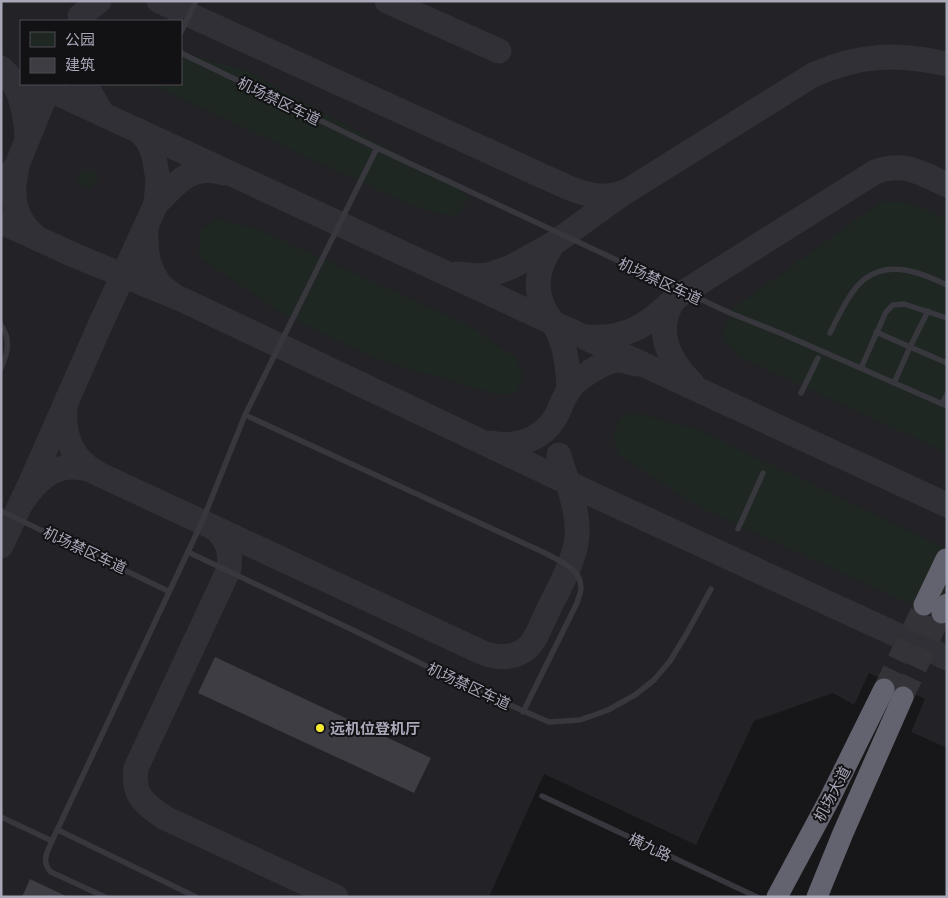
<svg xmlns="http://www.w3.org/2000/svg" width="948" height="898" viewBox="0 0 948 898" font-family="Arial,'Noto Sans SC',sans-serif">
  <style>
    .built { fill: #232226; fill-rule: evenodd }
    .green { fill: #1e2721 }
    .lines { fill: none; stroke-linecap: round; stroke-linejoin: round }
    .taxiway { stroke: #313036; stroke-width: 25 }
    .building { fill: #3e3d43 }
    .highway-tunnel { stroke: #343338; stroke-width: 21; stroke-dasharray: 21 11; stroke-linecap: butt }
    .lane { stroke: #38373e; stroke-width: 5.5 }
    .highway { stroke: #63636f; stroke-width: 21 }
    .poi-dot { fill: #f6ec31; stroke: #121113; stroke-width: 2 }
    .labels { text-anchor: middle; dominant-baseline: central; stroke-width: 4; stroke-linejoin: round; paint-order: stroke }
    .street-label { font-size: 15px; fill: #a8a8b9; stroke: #121113 }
    .poi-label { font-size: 15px; font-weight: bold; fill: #a8a8b9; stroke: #121113; text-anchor: start }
  </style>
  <rect width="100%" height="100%" fill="#171618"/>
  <path class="built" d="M1,1H947V748L911,732L925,699L869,673L854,705L833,693L754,721L696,845L544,774L489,897H1ZM21,21H181V84H21Z"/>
  <g class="green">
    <polygon points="181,52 248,72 455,185 468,197 460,213 451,216 410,205 150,84 181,84"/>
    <polygon points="82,170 94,170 98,180 90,189 76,183"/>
    <path d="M882,201L911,203L947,219V453L740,357C718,338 719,334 732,309Z"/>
    <polygon points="217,218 260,230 470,326 516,358 524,378 516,393 496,394 379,360 282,314 199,257 200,231"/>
    <polygon points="633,412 697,429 947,549 947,621 701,508 618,454 613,436 619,419"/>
  </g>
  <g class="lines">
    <g class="taxiway">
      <path d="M159,1L569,188C589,196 607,200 627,191L813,75C860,54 897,53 947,64"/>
      <polyline points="387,1 499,51"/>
      <polyline points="80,16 99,1"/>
      <path d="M1,68C21,85 26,114 27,138"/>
      <polyline points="37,84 947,505"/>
      <polyline points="85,84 102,114"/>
      <path d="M17,165C16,175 13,184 14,193C14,211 23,227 37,238"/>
      <polyline points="1,182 9,176 17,165 50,84"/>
      <path d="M156,204C177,183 191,163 224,173"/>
      <polyline points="1,222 76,256 183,300 598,497 947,658"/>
      <path d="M146,228C145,253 148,280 172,294"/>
      <path d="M553,244C540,262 533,284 543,306C547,317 556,325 560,336C567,354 568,371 569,390"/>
      <polyline points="456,274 479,276 489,275 511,267 553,244 622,194"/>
      <path d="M671,304C655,333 670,362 692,383"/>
      <path d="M587,337C628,340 650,323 678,296L875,172C904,161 921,173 947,185"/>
      <path d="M65,407C63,434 71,459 96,472"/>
      <path d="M491,443C516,448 541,440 555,418C560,409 563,398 569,390C576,379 604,361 618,360C624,360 631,363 637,364"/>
      <path d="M22,502C34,485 49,467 72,467C77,467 83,468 88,469L479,651C496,659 517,660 531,644C537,637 541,625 545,617C556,593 575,562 577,536C579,509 566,481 559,455"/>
      <path d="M213,527C228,539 231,550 229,569L136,768C132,795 144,804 165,818L336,897"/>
      <polyline points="1,546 34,475 101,323 156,204 158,179 153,152 148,141 139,131"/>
    </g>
  </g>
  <g class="building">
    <polygon points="215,657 431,758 414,793 198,693"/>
    <polygon points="30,879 68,897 22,897"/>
  </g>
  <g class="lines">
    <g class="highway-tunnel">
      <polyline points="884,689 924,605"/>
      <polyline points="903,697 942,613"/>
    </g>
    <g class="lane">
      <polyline points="181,32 196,1"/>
      <polyline points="181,53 377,148 730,313 785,335 947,406"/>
      <path d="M1,325C11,339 8,353 1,368"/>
      <polyline points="876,332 910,347 928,311"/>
      <path d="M830,333C838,317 851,288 866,278C891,260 922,273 947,285"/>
      <polyline points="861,368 886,312 893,305 904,304 947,318"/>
      <polyline points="894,383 910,347 947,363"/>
      <polyline points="801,393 818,358"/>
      <polyline points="942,404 947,394"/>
      <path d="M245,415L545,553C559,561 581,568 581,588C581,592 578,599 577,603L523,712"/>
      <polyline points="1,511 168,591"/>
      <polyline points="738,529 763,473"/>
      <polyline points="188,552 357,632 477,691 549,722 580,720 608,710 635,695 654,680 670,661 687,633 711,589"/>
      <polyline points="542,796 757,897"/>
      <polyline points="1,817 52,841 202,522 245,415 377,148"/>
      <polyline points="58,830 196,897"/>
      <path d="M52,841C47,852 41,862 51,872L105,897"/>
    </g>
    <g class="highway">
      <polyline points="924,605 946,559"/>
      <polyline points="942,613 947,604"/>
      <polyline points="777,897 829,800 884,689"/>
      <polyline points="817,897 843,833 903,697"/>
    </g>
  </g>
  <circle class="poi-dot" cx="320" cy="728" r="5"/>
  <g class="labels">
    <g class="street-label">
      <text transform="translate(279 101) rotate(26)">机场禁区车道</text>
      <text transform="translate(660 281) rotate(25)">机场禁区车道</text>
      <text transform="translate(85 550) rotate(25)">机场禁区车道</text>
      <text transform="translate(469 686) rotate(25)">机场禁区车道</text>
      <text transform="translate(832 794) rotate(-62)">机场大道</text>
      <text transform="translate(650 847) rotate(25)">横九路</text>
    </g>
    <g class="poi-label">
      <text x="330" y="728">远机位登机厅</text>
    </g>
  </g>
  <rect width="948" height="898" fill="none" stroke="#a8a8b9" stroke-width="5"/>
  <rect x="20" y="20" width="162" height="65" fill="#121113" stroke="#4e4d55"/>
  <rect x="30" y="32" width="25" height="15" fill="#1e2721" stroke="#4e4d55"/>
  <text x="65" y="45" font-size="15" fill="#a8a8b9">公园</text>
  <rect x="30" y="58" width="25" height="15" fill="#3e3d43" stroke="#4e4d55"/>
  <text x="65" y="70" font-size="15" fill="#a8a8b9">建筑</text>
</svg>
